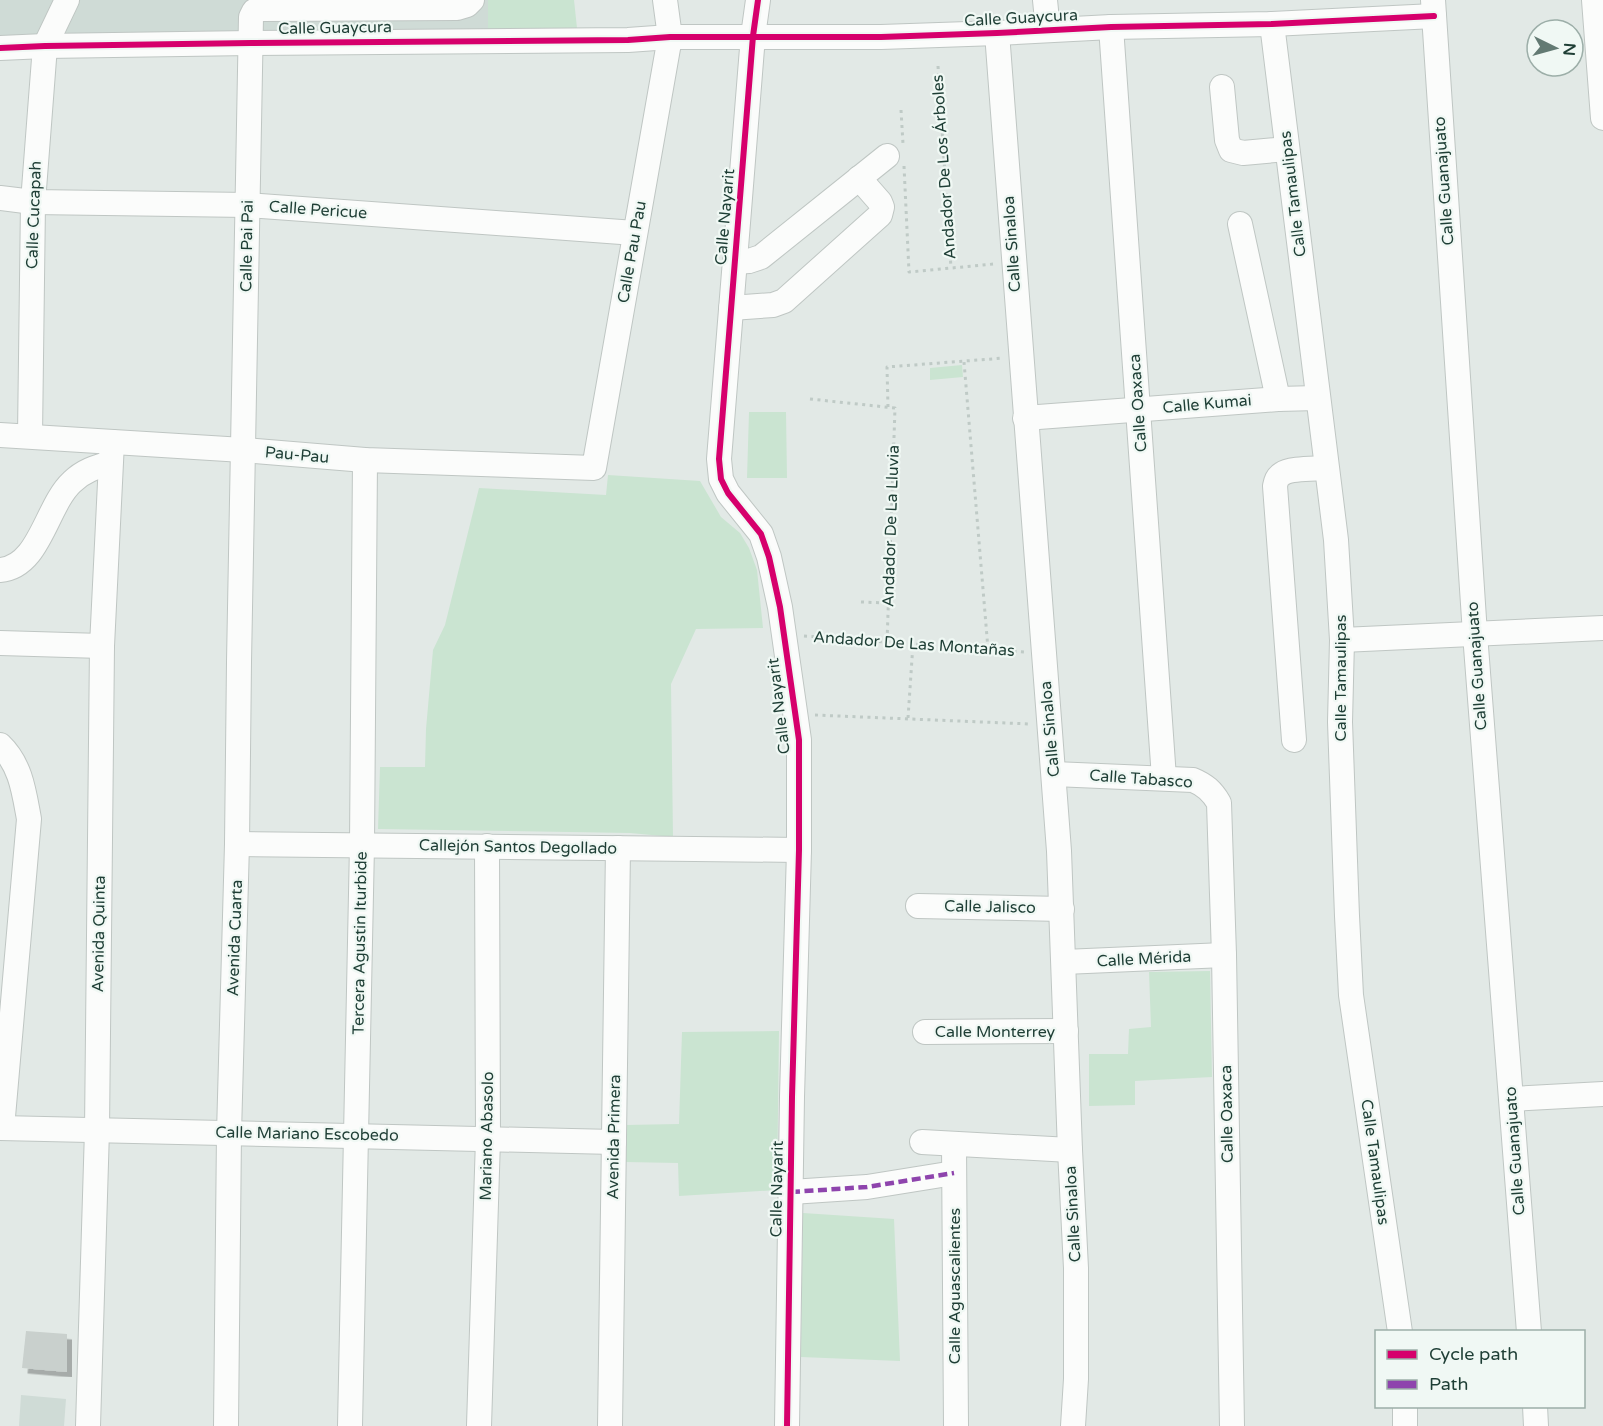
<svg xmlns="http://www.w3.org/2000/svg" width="1603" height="1426" viewBox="0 0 1603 1426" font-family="'Varela Round',sans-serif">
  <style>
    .built { fill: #cfdbd6 }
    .green { fill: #cae4d1 }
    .building { fill: #c9d0cd; filter: url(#shadow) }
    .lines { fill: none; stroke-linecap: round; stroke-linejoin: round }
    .minor-casing { stroke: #bfc6c3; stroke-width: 26 }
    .path { stroke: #bfcac6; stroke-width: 3; stroke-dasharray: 3 4.5; stroke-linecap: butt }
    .minor { stroke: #fbfcfb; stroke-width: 24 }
    .quiet { stroke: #8e44ad; stroke-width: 4.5; stroke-dasharray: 9 4.5; stroke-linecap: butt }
    .cycleway-casing { stroke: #f0f8f4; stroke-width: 10 }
    .cycleway { stroke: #d6006c; stroke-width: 6 }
    .labels { text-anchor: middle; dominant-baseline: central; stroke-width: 4.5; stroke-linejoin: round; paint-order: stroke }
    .street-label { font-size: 16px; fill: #1e3e35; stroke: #f0f8f4 }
  </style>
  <defs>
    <filter id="shadow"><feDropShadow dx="5.5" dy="5.5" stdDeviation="0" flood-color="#0004"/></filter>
  </defs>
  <rect width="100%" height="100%" fill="#e2e9e6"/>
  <g class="built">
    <polygon points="0,0 488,0 488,32 0,41"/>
    <polygon points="21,1395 66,1399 64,1426 19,1426"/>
  </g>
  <g class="green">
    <polygon points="488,0 574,0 577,28 488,32"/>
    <polygon points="962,365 963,377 930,380 930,368"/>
    <polygon points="749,412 786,412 787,478 747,478"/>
    <polygon points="608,475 700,481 721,517 740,533 749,548 757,570 763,628 696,629 671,684 673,837 630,833 378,829 380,767 425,767 426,729 433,650 445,625 479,488 606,495"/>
    <polygon points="1210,971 1212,1077 1135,1081 1135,1105 1089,1106 1089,1054 1128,1054 1129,1029 1151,1027 1149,972"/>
    <polygon points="779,1031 777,1190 679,1196 678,1163 625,1162 625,1125 679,1124 682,1032"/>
    <polygon points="803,1213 894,1219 900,1361 801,1357"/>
  </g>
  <polygon class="building" points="26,1331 67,1334 67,1372 22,1368"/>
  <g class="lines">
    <defs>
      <g id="minor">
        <polyline points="758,0 753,36 719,459 721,479 728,493 761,534 769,557 780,607 799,740 799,850 792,1097 787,1426"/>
        <polyline points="1045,0 1048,30"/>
        <polyline points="1433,0 1475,634 1529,1332"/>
        <polyline points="1594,0 1603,118"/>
        <polyline points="1272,24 1336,540 1342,640 1340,722 1347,916 1351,995 1400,1332"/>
        <polyline points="1111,27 1164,778"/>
        <polyline points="997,33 1059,851 1070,1150 1076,1268 1076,1379 1073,1426"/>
        <polyline points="0,48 45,46 251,43 628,40 670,37 881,37 997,33 1111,27 1272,24 1434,16"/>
        <polyline points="1222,87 1227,140 1231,150 1243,153 1287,149"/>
        <polyline points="0,198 33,202 248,205 635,233"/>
        <polyline points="1240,224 1278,399"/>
        <polyline points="735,262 749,261 761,257 887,156"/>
        <polyline points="731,308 773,305 784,301 880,215 882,207 880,202 859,178"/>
        <polyline points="1025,418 1278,399 1317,398"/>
        <polyline points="0,435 243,450 365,460 594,468 670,37 665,0"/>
        <polyline points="30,436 33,202 45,46 67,0"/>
        <path d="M0,570C40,567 46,506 72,482C83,471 96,467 110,463"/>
        <polyline points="1342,640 1603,628"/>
        <polyline points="0,643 102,646"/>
        <path d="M1294,740L1275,486C1276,481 1277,477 1282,474C1290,468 1315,469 1326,468"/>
        <path d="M0,745C21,765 24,792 29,819L2,1128"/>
        <path d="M1054,774L1193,780C1205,785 1212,791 1219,803L1224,955L1232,1426"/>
        <polyline points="237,844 799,850"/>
        <polyline points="918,906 1062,909"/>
        <polyline points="1064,962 1224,955"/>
        <polyline points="925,1032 1066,1031"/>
        <polyline points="1512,1099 1603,1094"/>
        <polyline points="0,1128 614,1142"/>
        <polyline points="922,1142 1070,1150"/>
        <polyline points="954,1145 956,1426"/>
        <polyline points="791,1192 867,1187 954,1173"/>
        <polyline points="1405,1406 1405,1426"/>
        <polyline points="1535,1406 1536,1426"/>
        <polyline points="88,1426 97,1130 102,646 112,442"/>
        <polyline points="226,1426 229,1133 237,844 239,662 251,17 254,11 261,9 457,8 467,5 472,0"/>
        <polyline points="350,1426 362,845 365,460"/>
        <polyline points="479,1426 488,1139 487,846"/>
        <polyline points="610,1426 618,848"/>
      </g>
    </defs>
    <use href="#minor" class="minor-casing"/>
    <g class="path">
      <polyline points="938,66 951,268"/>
      <polyline points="901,110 903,144"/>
      <polyline points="904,166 909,272 994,264"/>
      <polyline points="964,362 988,649"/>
      <polyline points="810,399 895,408 887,643"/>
      <polyline points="888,407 887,367 1004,358"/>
      <polyline points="861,602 888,603"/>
      <polyline points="804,636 1025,652"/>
      <polyline points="815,715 1030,724"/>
      <polyline points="908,718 913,644"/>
    </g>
    <use href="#minor" class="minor"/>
    <polyline class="quiet" points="791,1192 867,1187 954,1173"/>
    <defs>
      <g id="cycleway">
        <polyline points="758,0 753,36 719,459 721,479 728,493 761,534 769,557 780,607 799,740 799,850 792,1097 787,1426"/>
        <polyline points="0,48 45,46 251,43 628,40 670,37 881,37 997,33 1111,27 1272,24 1434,16"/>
      </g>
    </defs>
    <use href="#cycleway" class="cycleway-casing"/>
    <use href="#cycleway" class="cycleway"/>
  </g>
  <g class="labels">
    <g class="street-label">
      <text transform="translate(1021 18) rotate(-3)">Calle Guaycura</text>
      <text transform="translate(335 28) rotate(-1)">Calle Guaycura</text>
      <text transform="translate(944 167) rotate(-94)">Andador De Los Árboles</text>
      <text transform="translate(1444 181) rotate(-94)">Calle Guanajuato</text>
      <text transform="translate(1293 194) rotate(-97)">Calle Tamaulipas</text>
      <text transform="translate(318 210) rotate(4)">Calle Pericue</text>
      <text transform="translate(34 215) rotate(-88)">Calle Cucapah</text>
      <text transform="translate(725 217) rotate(-85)">Calle Nayarit</text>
      <text transform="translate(1012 244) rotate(-94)">Calle Sinaloa</text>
      <text transform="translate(247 246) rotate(-89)">Calle Pai Pai</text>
      <text transform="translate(632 252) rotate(-80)">Calle Pau Pau</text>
      <text transform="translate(1138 403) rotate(-94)">Calle Oaxaca</text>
      <text transform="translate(1207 404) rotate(-5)">Calle Kumai</text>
      <text transform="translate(297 455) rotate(5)">Pau-Pau</text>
      <text transform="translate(891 526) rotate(-88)">Andador De La Lluvia</text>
      <text transform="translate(914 644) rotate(4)">Andador De Las Montañas</text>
      <text transform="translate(1477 666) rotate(-94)">Calle Guanajuato</text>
      <text transform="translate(1341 678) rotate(-90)">Calle Tamaulipas</text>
      <text transform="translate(779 706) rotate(-97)">Calle Nayarit</text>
      <text transform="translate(1050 729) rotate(-95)">Calle Sinaloa</text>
      <text transform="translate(1141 779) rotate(4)">Calle Tabasco</text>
      <text transform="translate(518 847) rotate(1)">Callejón Santos Degollado</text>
      <text transform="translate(990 907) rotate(1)">Calle Jalisco</text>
      <text transform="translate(99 934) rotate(-89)">Avenida Quinta</text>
      <text transform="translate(235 938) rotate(-88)">Avenida Cuarta</text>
      <text transform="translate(360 943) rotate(-89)">Tercera Agustin Iturbide</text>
      <text transform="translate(1144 959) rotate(-3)">Calle Mérida</text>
      <text x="995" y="1032">Calle Monterrey</text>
      <text transform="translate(1227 1114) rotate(-91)">Calle Oaxaca</text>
      <text transform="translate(307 1134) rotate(1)">Calle Mariano Escobedo</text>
      <text transform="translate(487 1136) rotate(-89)">Mariano Abasolo</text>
      <text transform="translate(614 1137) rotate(-89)">Avenida Primera</text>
      <text transform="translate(1515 1151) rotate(-94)">Calle Guanajuato</text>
      <text transform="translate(1375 1162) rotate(82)">Calle Tamaulipas</text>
      <text transform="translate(777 1189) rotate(-89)">Calle Nayarit</text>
      <text transform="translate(1073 1214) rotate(-93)">Calle Sinaloa</text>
      <text transform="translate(955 1286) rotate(-90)">Calle Aguascalientes</text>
    </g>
  </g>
  <rect x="1375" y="1330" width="210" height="78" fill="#f0f8f4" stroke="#9caea8" stroke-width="1.5"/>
  <rect x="1387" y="1350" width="30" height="9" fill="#d6006c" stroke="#9caea8" stroke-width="1.5"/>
  <text x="1429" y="1360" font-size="18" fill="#1e3e35">Cycle path</text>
  <rect x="1387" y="1380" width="30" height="9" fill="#8e44ad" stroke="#9caea8" stroke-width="1.5"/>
  <text x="1429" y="1390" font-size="18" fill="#1e3e35">Path</text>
  <g transform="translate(1555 48) rotate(95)"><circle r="28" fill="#f0f8f4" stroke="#9caea8" stroke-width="1.5"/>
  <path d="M0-4.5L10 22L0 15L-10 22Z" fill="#637a73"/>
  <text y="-9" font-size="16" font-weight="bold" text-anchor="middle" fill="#1e3e35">N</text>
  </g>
</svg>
